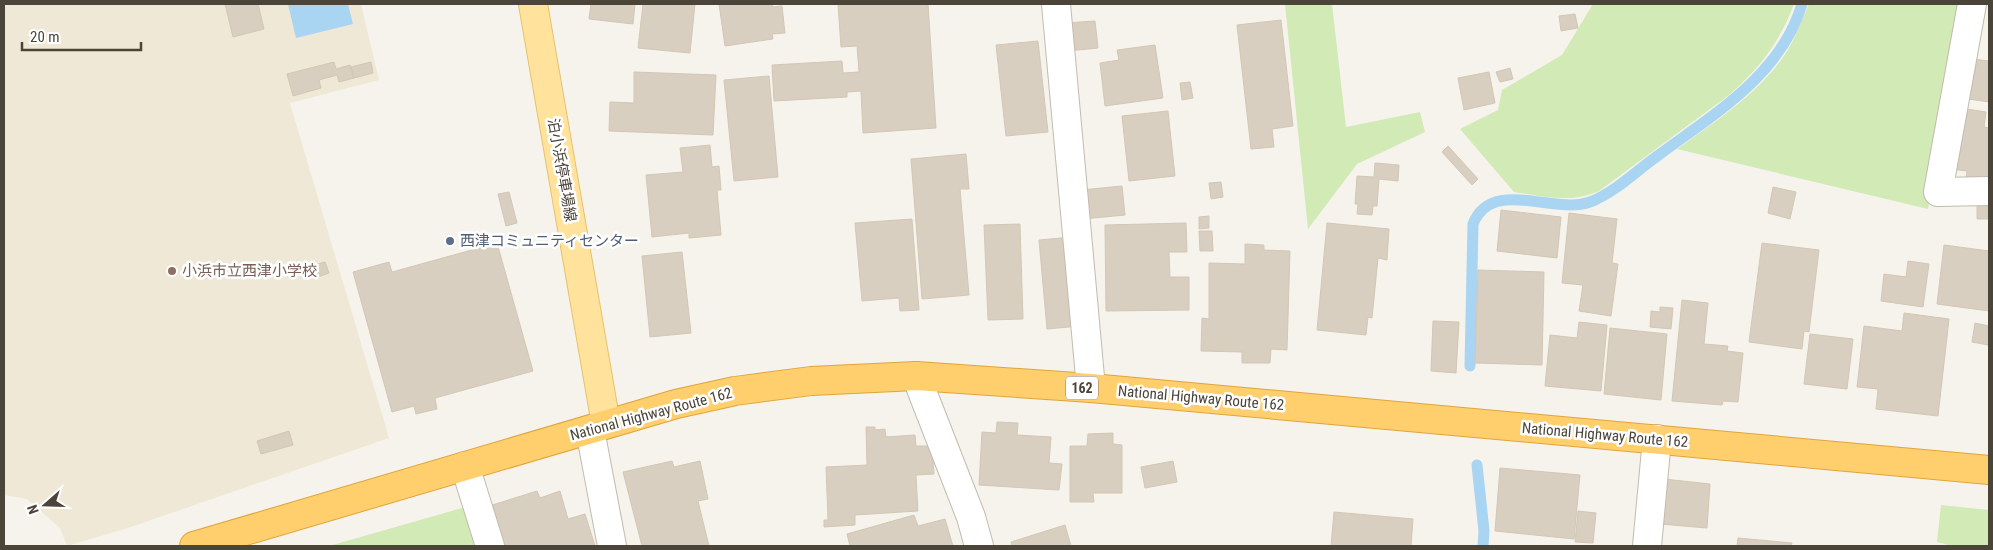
<svg xmlns="http://www.w3.org/2000/svg" width="1993" height="550" viewBox="0 0 1993 550" font-family="'Roboto Condensed','Noto Sans JP',sans-serif">
  <style>
    .education { fill: #efe8d6 }
    .green { fill: #d2eab5 }
    .water { fill: #a9d4f2 }
    .lines { fill: none; stroke-linecap: round; stroke-linejoin: round }
    .stream { stroke: #a9d4f2; stroke-width: 11 }
    .building { fill: #d8cfc1; stroke: #d3c7b4 }
    .minor-casing { stroke: #c2bbae; stroke-width: 30 }
    .major-casing { stroke: #e6c16a; stroke-width: 30 }
    .highway-casing { stroke: #e0a43c; stroke-width: 30 }
    .minor { stroke: #fff; stroke-width: 28 }
    .major { stroke: #ffe39c; stroke-width: 28 }
    .highway { stroke: #ffcf6e; stroke-width: 28 }
    .service-dot { fill: #5c6f8a; stroke: #fff; stroke-width: 2 }
    .education-dot { fill: #8d6e63; stroke: #fff; stroke-width: 2 }
    .labels { text-anchor: middle; dominant-baseline: central; stroke-width: 5; stroke-linejoin: round; paint-order: stroke }
    .shield { fill: #fff; stroke: #817c74; stroke-width: 1 }
    .shield-label { font-size: 14px; font-weight: bold; fill: #4b4439 }
    .street-label { font-size: 15px; fill: #4b4439; stroke: #fff }
    .service-label { font-size: 15px; fill: #4e5e75; stroke: #fff; text-anchor: start }
    .education-label { font-size: 15px; fill: #785e54; stroke: #fff; text-anchor: start }
  </style>
  <rect width="100%" height="100%" fill="#f6f3ec"/>
  <polygon class="education" points="4,4 361,4 379,80 290,103 389,438 128,528 67,546 60,528 27,499 4,495"/>
  <g class="green">
    <polygon points="1285,4 1332,4 1346,127 1420,112 1425,132 1357,164 1308,229"/>
    <path d="M1593,4H1794C1780,42 1759,69 1729,95L1599,191C1571,204 1543,196 1514,192L1460,129L1498,110L1502,90L1562,55Z"/>
    <path d="M1809,4H1967L1928,209L1677,149C1716,121 1756,95 1784,56C1795,40 1801,21 1809,4Z"/>
    <polygon points="1941,505 1989,510 1989,546 1952,546 1937,542"/>
    <polygon points="469,506 482,546 329,546"/>
  </g>
  <polygon class="water" points="288,4 348,4 353,24 296,38"/>
  <g class="lines">
    <g class="stream">
      <path d="M1470,366L1473,224C1492,177 1553,215 1590,202C1614,193 1635,172 1656,157C1712,115 1781,76 1802,4"/>
      <polyline points="1477,465 1484,531 1483,546"/>
    </g>
  </g>
  <g class="building">
    <polygon points="225,4 258,4 264,29 233,37"/>
    <polygon points="591,4 635,4 633,24 589,19"/>
    <polygon points="643,4 695,4 690,53 638,48"/>
    <polygon points="719,4 772,4 773,7 782,6 785,33 772,34 773,39 725,46"/>
    <polygon points="838,4 928,4 936,128 863,133 861,91 847,92 847,97 774,101 772,65 842,61 843,73 859,72 857,46 841,47"/>
    <polygon points="1575,14 1578,28 1561,31 1559,16"/>
    <polygon points="1281,20 1293,126 1272,129 1274,147 1251,149 1237,25"/>
    <polygon points="1095,21 1098,48 1068,51 1065,23"/>
    <polygon points="1038,41 1048,132 1006,136 996,45"/>
    <polygon points="1155,45 1163,98 1105,106 1100,63 1119,60 1117,50"/>
    <polygon points="1973,59 1989,61 1989,102 1968,99"/>
    <polygon points="334,62 336,69 350,65 354,78 339,82 337,75 319,80 321,88 293,96 287,74"/>
    <polygon points="371,62 373,73 354,78 351,67"/>
    <polygon points="1510,68 1513,79 1500,82 1496,72"/>
    <polygon points="634,72 716,75 713,135 609,131 610,102 634,103"/>
    <polygon points="1489,72 1495,103 1464,110 1458,78"/>
    <polygon points="769,76 778,177 734,181 724,80"/>
    <polygon points="1190,82 1193,98 1182,100 1180,83"/>
    <polygon points="1960,108 1986,112 1984,127 1989,128 1989,181 1966,178 1967,171 1950,169"/>
    <polygon points="1168,111 1175,176 1129,181 1122,116"/>
    <polygon points="710,145 712,167 719,166 721,190 717,190 721,235 689,238 689,233 652,237 646,175 683,172 680,148"/>
    <polygon points="1448,146 1478,179 1472,185 1442,152"/>
    <polygon points="966,154 969,189 960,189 969,295 922,299 911,159"/>
    <polygon points="1375,163 1399,165 1398,181 1379,179 1377,206 1373,206 1372,215 1357,214 1358,204 1355,204 1357,176 1374,177"/>
    <polygon points="1221,182 1223,197 1211,199 1209,183"/>
    <polygon points="1122,186 1125,215 1083,219 1081,190"/>
    <polygon points="1773,187 1796,192 1790,219 1768,213"/>
    <polygon points="509,192 517,223 506,226 498,194"/>
    <polygon points="1989,198 1989,219 1977,219 1977,199"/>
    <polygon points="1501,210 1561,217 1557,258 1497,251"/>
    <polygon points="1569,213 1617,219 1612,263 1618,264 1611,316 1579,311 1583,285 1562,283"/>
    <polygon points="1209,216 1209,228 1199,229 1199,217"/>
    <polygon points="912,219 919,310 900,311 899,298 862,301 855,223"/>
    <polygon points="1186,223 1187,252 1169,252 1170,277 1189,277 1189,310 1106,311 1105,225"/>
    <polygon points="1327,223 1389,229 1387,260 1378,258 1372,318 1368,317 1366,335 1317,330"/>
    <polygon points="1020,224 1023,319 988,320 984,225"/>
    <polygon points="1199,231 1212,231 1213,251 1200,251"/>
    <polygon points="1071,237 1080,326 1047,329 1039,240"/>
    <polygon points="497,243 533,371 435,398 437,409 416,414 414,406 392,412 353,272 389,262 392,272"/>
    <polygon points="1762,243 1819,250 1809,332 1804,331 1802,349 1749,342"/>
    <polygon points="1245,244 1264,245 1264,250 1290,251 1287,350 1271,349 1270,363 1242,363 1242,352 1201,351 1202,318 1209,319 1209,263 1245,264"/>
    <polygon points="1944,245 1989,251 1989,311 1937,304"/>
    <polygon points="682,252 691,333 650,337 642,256"/>
    <polygon points="1908,261 1929,264 1923,307 1881,301 1884,274 1906,277"/>
    <polygon points="325,262 329,273 318,277 314,265"/>
    <polygon points="1478,270 1544,272 1542,365 1475,363"/>
    <polygon points="1682,300 1708,303 1704,344 1728,346 1727,351 1743,353 1738,402 1723,401 1722,405 1672,401"/>
    <polygon points="1660,307 1673,308 1671,329 1650,327 1651,311 1660,312"/>
    <polygon points="1904,313 1949,319 1938,416 1876,409 1878,389 1857,387 1864,326 1902,331"/>
    <polygon points="1433,321 1459,322 1456,373 1431,371"/>
    <polygon points="1579,322 1607,325 1601,391 1545,386 1550,335 1577,338"/>
    <polygon points="1975,323 1989,326 1988,345 1972,342"/>
    <polygon points="1610,328 1667,334 1661,400 1604,394"/>
    <polygon points="1810,334 1853,339 1847,389 1804,384"/>
    <polygon points="997,422 1018,423 1017,435 1051,437 1049,463 1062,464 1059,490 979,485 982,432 996,433"/>
    <polygon points="866,427 875,427 875,430 885,429 886,437 915,435 916,446 932,446 934,474 916,475 918,511 855,515 855,525 824,527 824,520 828,520 826,467 867,465"/>
    <polygon points="289,431 293,445 261,454 257,441"/>
    <polygon points="1113,433 1113,444 1122,445 1122,493 1093,493 1094,502 1070,502 1070,446 1087,446 1088,434"/>
    <polygon points="672,461 674,467 700,461 708,499 698,501 709,546 642,546 623,472"/>
    <polygon points="1173,461 1177,482 1145,488 1141,467"/>
    <polygon points="1500,468 1580,475 1574,539 1495,531"/>
    <polygon points="1664,479 1710,484 1707,528 1660,524"/>
    <polygon points="537,491 540,498 560,491 568,519 585,514 595,546 498,546 486,507"/>
    <polygon points="1578,511 1596,513 1593,543 1575,542"/>
    <polygon points="1334,512 1413,519 1411,546 1331,546"/>
    <polygon points="914,515 918,526 945,519 953,546 850,546 847,534"/>
    <polygon points="1065,525 1071,546 1012,546 1011,542"/>
    <polygon points="1738,538 1792,543 1791,546 1737,546"/>
  </g>
  <g class="lines">
    <defs>
      <g id="minor">
        <polyline points="1056,4 1091,388"/>
        <polyline points="1972,4 1938,192 1989,191"/>
        <polyline points="916,376 971,517 979,546"/>
        <polyline points="590,430 612,546"/>
        <polyline points="465,466 490,546"/>
        <polyline points="1647,546 1657,439"/>
      </g>
      <polyline id="major" points="533,4 606,424"/>
      <polyline id="highway" points="194,546 676,404 735,391 811,381 916,376 1091,388 1989,470"/>
    </defs>
    <use href="#minor" class="minor-casing"/>
    <use href="#major" class="major-casing"/>
    <use href="#highway" class="highway-casing"/>
    <use href="#minor" class="minor"/>
    <use href="#major" class="major"/>
    <use href="#highway" class="highway"/>
  </g>
  <circle class="service-dot" cx="450" cy="241" r="5"/>
  <circle class="education-dot" cx="172" cy="271" r="5"/>
  <g class="labels">
    <rect class="shield" x="1066" y="376.5" width="32" height="23" rx="4"/>
    <g class="shield-label">
      <text x="1082" y="388">162</text>
    </g>
    <g class="street-label">
      <text transform="translate(562 170) rotate(80)">泊小浜停車場線</text>
      <text transform="translate(1201 398) rotate(5)">National Highway Route 162</text>
      <text transform="translate(651 414) rotate(-15)">National Highway Route 162</text>
      <text transform="translate(1605 435) rotate(5)">National Highway Route 162</text>
    </g>
    <g class="service-label">
      <text x="460" y="241">西津コミュニティセンター</text>
    </g>
    <g class="education-label">
      <text x="182" y="271">小浜市立西津小学校</text>
    </g>
  </g>
  <rect width="1993" height="550" fill="none" stroke="#4b4439" stroke-width="10"/>
  <g transform="translate(45 505) rotate(250)" stroke="#ffffff" stroke-width="4" paint-order="stroke">
  <path d="M0-4L9 19L0 12L-9 19Z" fill="#4b4439"/>
  <text y="-8" font-size="14" font-weight="bold" text-anchor="middle" fill="#4b4439">N</text>
  </g>
  <path d="M22 42v8h119v-8" fill="none" stroke="#4b4439" stroke-width="2.5"/>
  <text x="30" y="42" font-size="15" fill="#4b4439" stroke="#ffffff" stroke-width="4" paint-order="stroke">20 m</text>
</svg>
